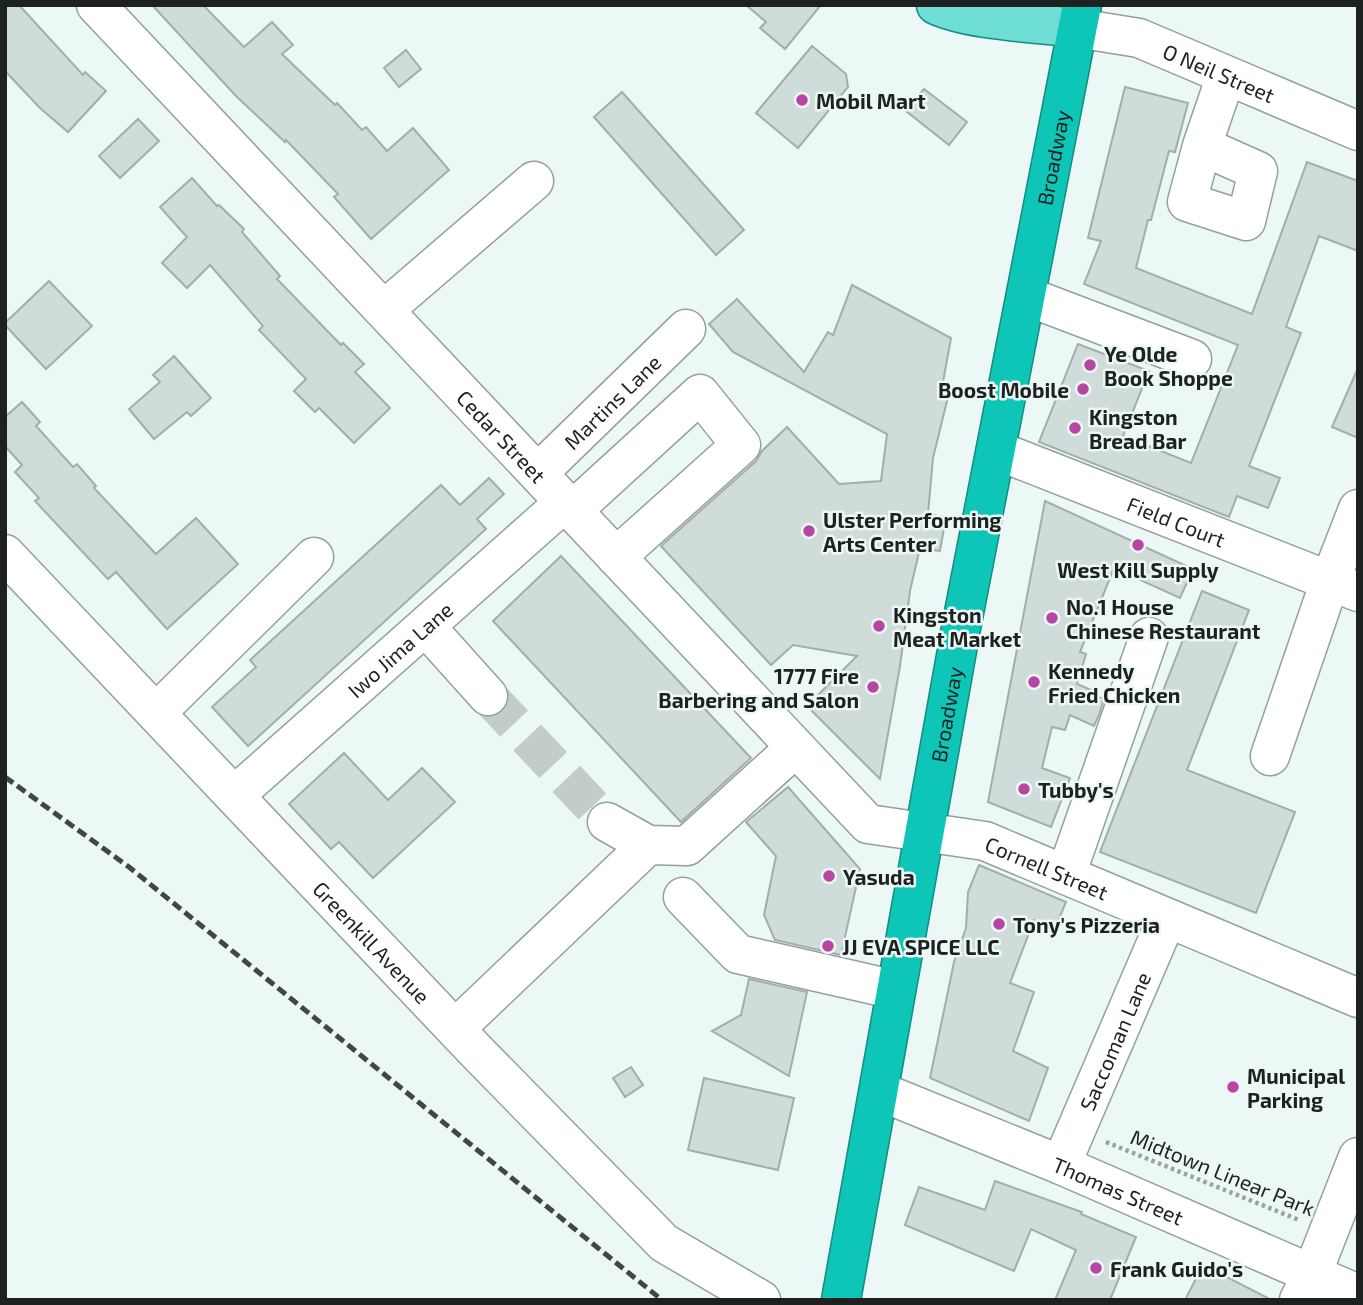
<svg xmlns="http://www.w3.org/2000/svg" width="1363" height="1305" viewBox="0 0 1363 1305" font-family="'Exo 2',sans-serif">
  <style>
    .building { fill: #d0dcda; stroke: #a2aeac; stroke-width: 2 }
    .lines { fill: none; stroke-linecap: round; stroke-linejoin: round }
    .minor-tunnel { stroke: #c2cdcb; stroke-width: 38; stroke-dasharray: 38 19; stroke-linecap: butt }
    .minor-casing { stroke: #94a09e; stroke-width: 41 }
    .major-casing { stroke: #138d82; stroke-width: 41 }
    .highway-casing { stroke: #138d82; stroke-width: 41 }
    .path { stroke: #99a3a1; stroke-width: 4.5; stroke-dasharray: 3.5 3.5; stroke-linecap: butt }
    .minor { stroke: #fff; stroke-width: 38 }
    .major { stroke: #6eddd4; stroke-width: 38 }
    .highway { stroke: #0dc6b7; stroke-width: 38 }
    .rail { stroke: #404745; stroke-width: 5; stroke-dasharray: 10 5; stroke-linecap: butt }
    .poi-dot { fill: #b646a2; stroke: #ebf8f6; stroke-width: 2.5 }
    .labels { text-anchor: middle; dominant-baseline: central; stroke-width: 5; stroke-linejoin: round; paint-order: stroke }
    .street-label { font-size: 21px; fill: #1d2221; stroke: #ebf8f6 }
    .poi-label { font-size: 21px; font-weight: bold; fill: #1d2221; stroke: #ebf8f6; text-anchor: start }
  </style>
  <rect width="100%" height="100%" fill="#ebf8f6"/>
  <g class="building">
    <polygon points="5,5 19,5 83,75 85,72 106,91 68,132 40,108 5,71"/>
    <polygon points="152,5 203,5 244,47 272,22 293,45 282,54 335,105 337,103 362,130 366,127 387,151 413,128 449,170 371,239 334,197 338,194 286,140 285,142 236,96"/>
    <polygon points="746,5 821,5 785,49 760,28 766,22"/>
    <polygon points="812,46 846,74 848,87 798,148 756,113"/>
    <polygon points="406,50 421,69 399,87 384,68"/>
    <polygon points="1125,87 1188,103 1175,152 1169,151 1151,220 1148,220 1136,268 1252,314 1307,162 1358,181 1358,251 1319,236 1286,327 1301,333 1249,466 1280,478 1268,508 1237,496 1229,517 1039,442 1078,344 1149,371 1123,436 1191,463 1238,345 1084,284 1101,241 1088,238"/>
    <polygon points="924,89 967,122 949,145 906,111"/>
    <polygon points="622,92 744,230 716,255 594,117"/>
    <polygon points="138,119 159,141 120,178 99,156"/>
    <polygon points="192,178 217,206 219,205 244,229 242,232 280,276 277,279 341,345 343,343 364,364 355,372 390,408 354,443 319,408 315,412 294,391 306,379 259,330 263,326 210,265 187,288 162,263 187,237 160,207"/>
    <polygon points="49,281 92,326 46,369 5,325 5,323"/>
    <polygon points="852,285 951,338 941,393 948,397 933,458 928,514 946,517 940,551 920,548 910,591 900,666 880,779 807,706 857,656 793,645 771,665 661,546 756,461 762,451 787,427 839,484 881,481 887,434 733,352 709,324 737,299 804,372 828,332 833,335"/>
    <polygon points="174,356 211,398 191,416 187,412 154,439 129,409 160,382 153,375"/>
    <polygon points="1358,368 1358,438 1332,427"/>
    <polygon points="22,402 40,422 36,426 73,467 77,464 96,486 94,488 156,554 196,518 238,564 167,629 116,572 108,579 35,501 39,498 15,472 22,465 5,446 5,417"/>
    <polygon points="489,478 504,494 477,519 486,529 248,746 212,707 256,667 250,660 441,485 460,505"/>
    <polygon points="1045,501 1193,569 1180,598 1114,568 1080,652 1086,654 1077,684 1091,690 1089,693 1104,699 1099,715 1094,726 1070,715 1065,730 1052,727 1042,768 1070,778 1051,827 988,802"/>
    <polygon points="561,556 751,758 681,822 493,621"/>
    <polygon points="1202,591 1249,610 1187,770 1295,812 1256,913 1100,852"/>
    <polygon points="344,753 388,800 422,768 455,802 373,878 339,842 331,849 289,804"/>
    <polygon points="788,787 860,869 841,955 775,940 764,915 776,856 746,822"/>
    <polygon points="979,865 1066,902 1055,929 1034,920 1010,983 1034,992 1013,1051 1048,1068 1029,1121 930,1078 954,962 966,928 968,892"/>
    <polygon points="749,979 807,992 789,1076 712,1031 741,1015"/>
    <polygon points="631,1067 643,1085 625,1097 613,1078"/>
    <polygon points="704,1078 794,1098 778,1170 688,1150"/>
    <polygon points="995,1181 1082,1212 1081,1214 1136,1237 1110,1300 1055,1300 1076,1250 1031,1229 1014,1271 905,1225 919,1187 985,1210"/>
    <polygon points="1203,1265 1272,1300 1185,1300"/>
  </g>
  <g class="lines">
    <polyline class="minor-tunnel" points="488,696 607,822"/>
    <defs>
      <g id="minor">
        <path id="s1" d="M96,5L868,824L985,841L1358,998"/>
        <path id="s2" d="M1077,28L1139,38L1358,131"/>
        <polyline points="1202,146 1258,171 1246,221 1187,202 1202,146 1226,76"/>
        <polyline points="1026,296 1192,359"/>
        <polyline points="384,310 534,181"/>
        <path id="s3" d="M996,450L1358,592"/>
        <path id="s4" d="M538,473L686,329"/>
        <polyline points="573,510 700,394 741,445 616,557"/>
        <path id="s5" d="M5,554L473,1048L664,1243L761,1300"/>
        <polyline points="426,627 488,696"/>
        <polyline points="156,713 314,557"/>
        <polyline points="1270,756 1330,581 1358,509"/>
        <path id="s6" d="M235,795L565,502"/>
        <polyline points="607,822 648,845 687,846 795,748"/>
        <polyline points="1066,875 1149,637"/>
        <polyline points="683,897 738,954 896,990"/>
        <polyline points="456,1028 648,845"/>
        <path id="s7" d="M879,1091L1061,1165L1358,1294"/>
        <path id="s8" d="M1061,1165L1167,918"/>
        <polyline points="1299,1300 1312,1274 1358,1157"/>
      </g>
      <path id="major" d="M936,5C971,21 1038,23 1077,28"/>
      <g id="highway">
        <path id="s9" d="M841,1300L961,628L1082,5"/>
      </g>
    </defs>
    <use href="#minor" class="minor-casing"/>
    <use href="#major" class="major-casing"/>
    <use href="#highway" class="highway-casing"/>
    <polyline class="path" points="1106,1142 1299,1220"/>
    <use href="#minor" class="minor"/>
    <use href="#major" class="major"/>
    <use href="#highway" class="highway"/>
    <polyline class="rail" points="5,777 129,867 662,1300"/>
  </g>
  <g class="poi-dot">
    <circle cx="802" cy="100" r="7"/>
    <circle cx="1090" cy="365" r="7"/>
    <circle cx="1083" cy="389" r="7"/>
    <circle cx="1075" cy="428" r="7"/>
    <circle cx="809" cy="531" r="7"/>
    <circle cx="1138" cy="545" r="7"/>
    <circle cx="1052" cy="618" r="7"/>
    <circle cx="879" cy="626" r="7"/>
    <circle cx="1034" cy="682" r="7"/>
    <circle cx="873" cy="687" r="7"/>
    <circle cx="1024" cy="789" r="7"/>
    <circle cx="829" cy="876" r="7"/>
    <circle cx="999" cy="924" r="7"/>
    <circle cx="828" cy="946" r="7"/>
    <circle cx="1233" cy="1087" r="7"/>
    <circle cx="1096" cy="1268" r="7"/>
  </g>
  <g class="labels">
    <g class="street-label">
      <text stroke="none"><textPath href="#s2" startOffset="150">O Neil Street</textPath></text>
      <text stroke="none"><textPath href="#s9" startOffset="1162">Broadway</textPath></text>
      <text stroke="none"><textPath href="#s4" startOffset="103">Martins Lane</textPath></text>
      <text stroke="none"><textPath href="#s1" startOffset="592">Cedar Street</textPath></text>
      <text stroke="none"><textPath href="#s3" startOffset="194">Field Court</textPath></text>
      <text stroke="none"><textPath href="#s6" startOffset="220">Iwo Jima Lane</textPath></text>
      <text stroke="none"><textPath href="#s9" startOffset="595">Broadway</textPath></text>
      <text stroke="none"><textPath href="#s1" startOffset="1311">Cornell Street</textPath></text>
      <text stroke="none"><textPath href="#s5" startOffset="534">Greenkill Avenue</textPath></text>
      <text stroke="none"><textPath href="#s8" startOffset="135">Saccoman Lane</textPath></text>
      <text transform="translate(1223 1172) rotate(22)">Midtown Linear Park</text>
      <text stroke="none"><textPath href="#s7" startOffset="259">Thomas Street</textPath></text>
    </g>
    <g class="poi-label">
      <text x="816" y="100">Mobil Mart</text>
      <text x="1104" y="353">Ye Olde<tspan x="1104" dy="24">Book Shoppe</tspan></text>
      <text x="1069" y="389" text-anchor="end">Boost Mobile</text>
      <text x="1089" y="416">Kingston<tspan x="1089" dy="24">Bread Bar</tspan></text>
      <text x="823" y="519">Ulster Performing<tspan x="823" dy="24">Arts Center</tspan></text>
      <text x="1138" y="569" text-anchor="middle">West Kill Supply</text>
      <text x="1066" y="606">No.1 House<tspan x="1066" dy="24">Chinese Restaurant</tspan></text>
      <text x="893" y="614">Kingston<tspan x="893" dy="24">Meat Market</tspan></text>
      <text x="1048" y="670">Kennedy<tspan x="1048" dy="24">Fried Chicken</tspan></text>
      <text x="859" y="675" text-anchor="end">1777 Fire<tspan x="859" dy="24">Barbering and Salon</tspan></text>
      <text x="1038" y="789">Tubby's</text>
      <text x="843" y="876">Yasuda</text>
      <text x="1013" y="924">Tony's Pizzeria</text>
      <text x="842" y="946">JJ EVA SPICE LLC</text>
      <text x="1247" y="1075">Municipal<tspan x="1247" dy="24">Parking</tspan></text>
      <text x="1110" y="1268">Frank Guido's</text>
    </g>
  </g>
  <rect width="1363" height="1305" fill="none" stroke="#1d2221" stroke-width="14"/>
</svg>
